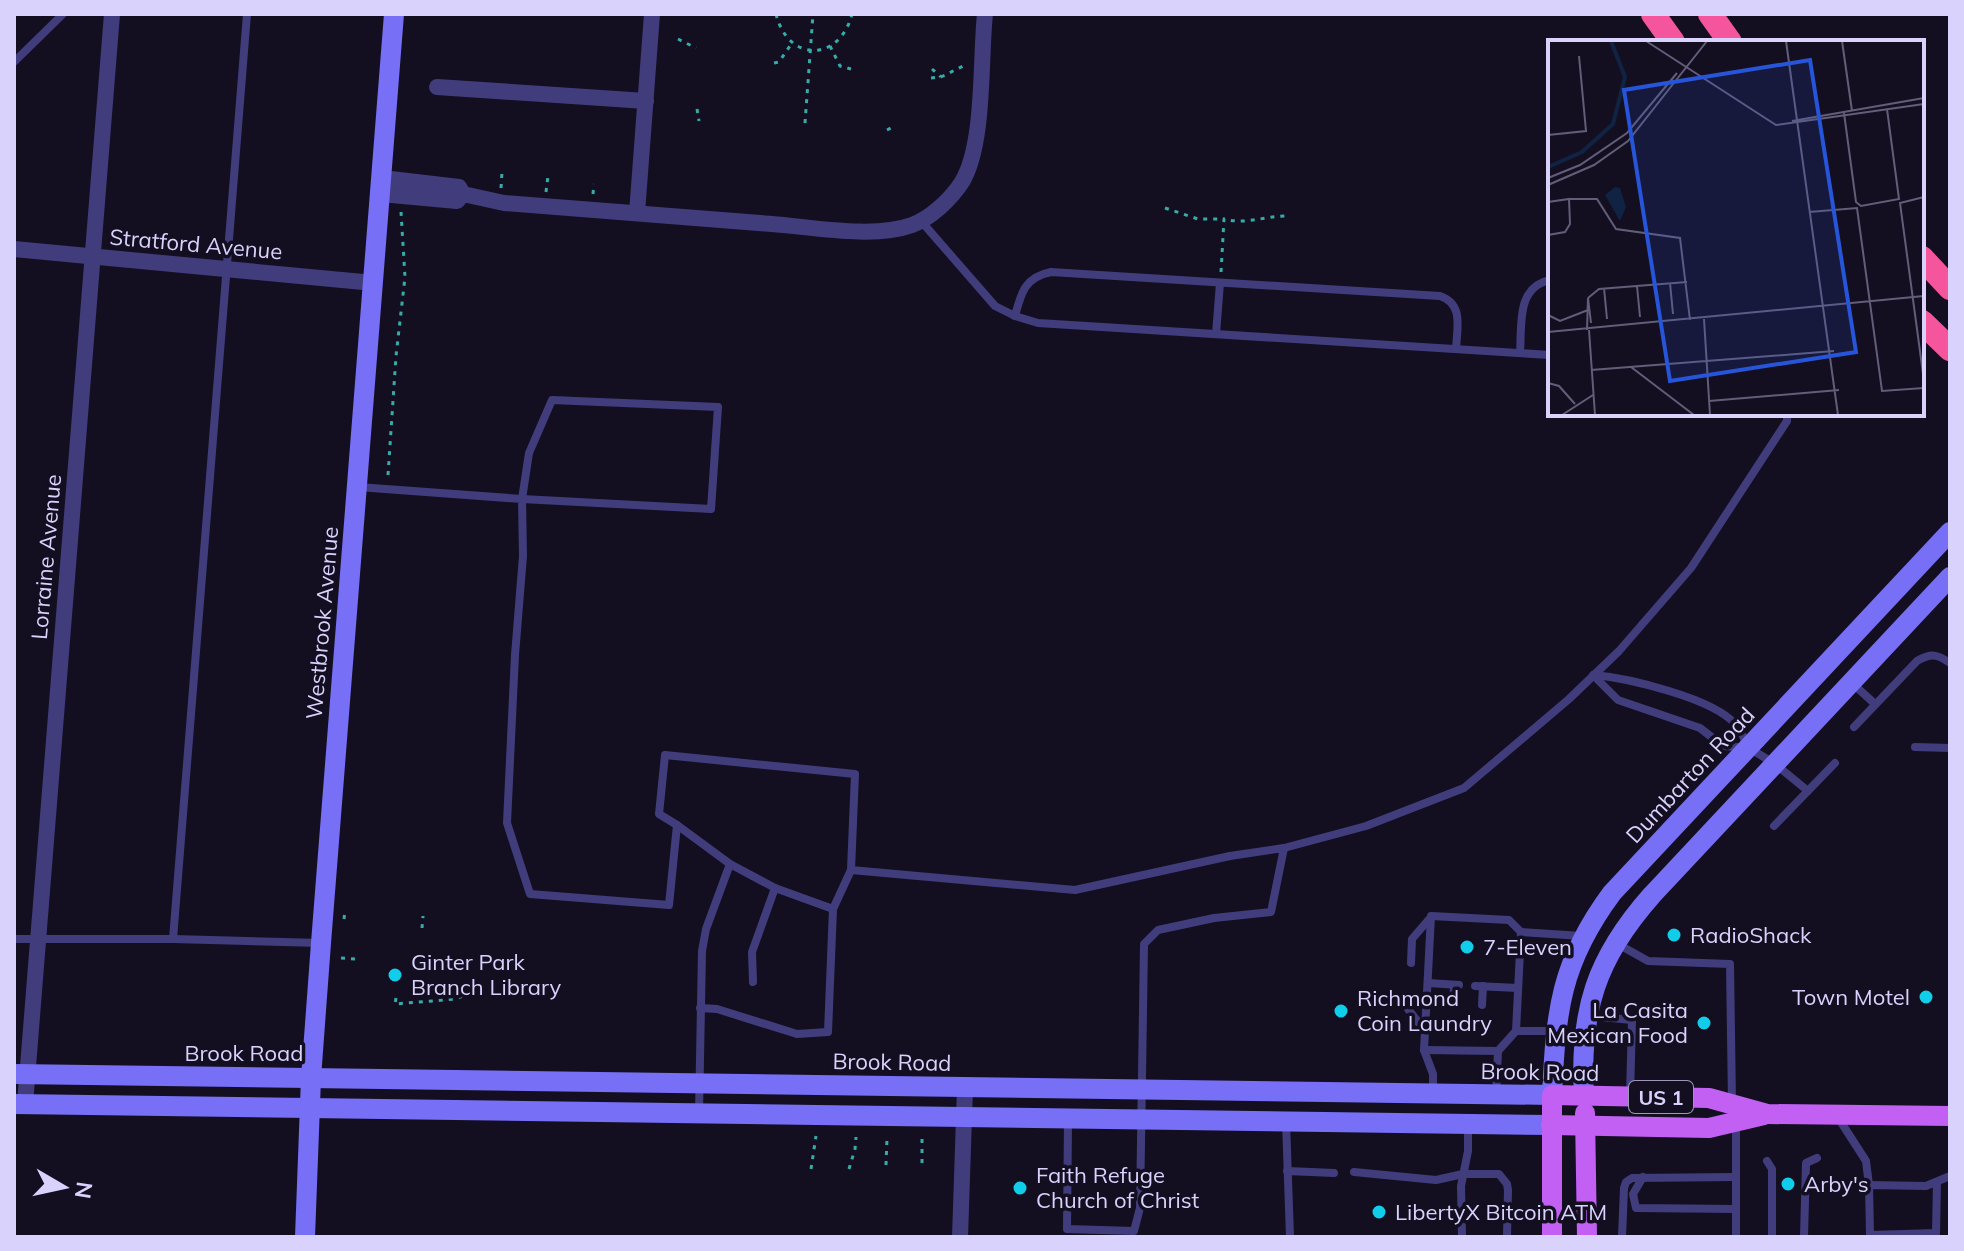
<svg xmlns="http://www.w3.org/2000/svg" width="1964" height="1251" viewBox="0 0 1964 1251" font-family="Mulish,sans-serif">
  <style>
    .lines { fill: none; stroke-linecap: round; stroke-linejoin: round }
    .path { stroke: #36aca8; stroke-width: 3; stroke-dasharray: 4 6; stroke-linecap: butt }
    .lane { stroke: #413d7d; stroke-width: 8 }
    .street { stroke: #413d7d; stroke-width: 16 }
    .secondary { stroke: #776ff5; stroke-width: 20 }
    .primary { stroke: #c260f4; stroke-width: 20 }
    .highway { stroke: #f4559c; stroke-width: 24 }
    .poi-dot { fill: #10ceea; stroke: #130f21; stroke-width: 3 }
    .labels { text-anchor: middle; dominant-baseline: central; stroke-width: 7; stroke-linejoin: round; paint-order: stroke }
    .shield { fill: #130f21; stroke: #9d98ba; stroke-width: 2 }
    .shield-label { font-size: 20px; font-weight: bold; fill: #d8d2fc }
    .street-label { font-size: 22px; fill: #d8d2fc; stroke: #130f21 }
    .poi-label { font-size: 22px; fill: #d8d2fc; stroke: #130f21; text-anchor: start }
    .inset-river { fill: none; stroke: #112343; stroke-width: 4 }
    .inset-road { fill: none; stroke: #625d79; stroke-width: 2 }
    .view { fill: #2655da; fill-opacity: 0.15; stroke: #2655da; stroke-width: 4 }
    .inset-edge { fill: none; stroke: #d8d2fc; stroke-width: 4 }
  </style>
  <rect width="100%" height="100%" fill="#130f21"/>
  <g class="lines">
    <g class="path">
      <path d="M776,14C788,63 840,62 852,14"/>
      <polyline points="560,16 560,14"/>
      <polyline points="678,39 696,48"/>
      <polyline points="830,46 840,66 851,69"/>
      <polyline points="774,63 779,62 792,43"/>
      <polyline points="932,69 941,77"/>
      <polyline points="931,78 941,77 965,65"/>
      <polyline points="697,109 699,121"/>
      <polyline points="805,123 813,14"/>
      <polyline points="887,130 895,126"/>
      <polyline points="501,188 502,172"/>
      <polyline points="546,192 548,176"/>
      <polyline points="593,194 594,184"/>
      <polyline points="1165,208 1198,219 1224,219"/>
      <path d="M1221,272L1224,219C1246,225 1264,216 1287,216"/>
      <polyline points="388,475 396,356 405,277 401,212"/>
      <polyline points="344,919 345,911"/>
      <polyline points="422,928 423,916"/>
      <polyline points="341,958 356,959"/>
      <polyline points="396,998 395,1004 456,999 479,988"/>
      <polyline points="922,1163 922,1138"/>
      <polyline points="886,1165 887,1138"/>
      <polyline points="811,1169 816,1136"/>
      <polyline points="849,1169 855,1149 856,1137"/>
    </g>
    <g class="lane">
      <polyline points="14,62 63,14"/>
      <polyline points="921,221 995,306 1015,316 1038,323 1550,355"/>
      <path d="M1015,316C1021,293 1025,277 1051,272L1440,296C1464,304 1457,328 1456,349"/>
      <polyline points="1216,334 1220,283"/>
      <path d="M1520,353C1522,325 1516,287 1550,280"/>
      <polygon points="552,400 718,407 711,509 522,499 529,453"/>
      <polyline points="358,487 522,499 523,556 515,655 507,823 530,894 669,905 677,825 659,814 665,755 855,774 851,870 1075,890 1230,856 1284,848 1271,912 1214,918 1158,930 1144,944 1140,1208 1134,1231 1067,1229 1068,1119"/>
      <polyline points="1593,675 1618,700 1700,728 1723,746 1749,748 1775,764 1808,791"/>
      <path d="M1594,675C1627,678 1714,698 1736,725C1741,731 1745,740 1748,747"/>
      <polyline points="1852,683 1875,704"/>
      <path d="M1854,727L1917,661C1931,653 1937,654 1950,663"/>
      <polyline points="1915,747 1950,748"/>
      <polyline points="677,825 730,864 706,929 702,951 699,1113"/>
      <polyline points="1774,826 1835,763"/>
      <polyline points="1284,848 1366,826 1464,788 1569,699 1619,651 1691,568 1787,421 1787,414"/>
      <polyline points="730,864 775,888 752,952 753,982"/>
      <polyline points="775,888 833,909"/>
      <polyline points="14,939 173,939 321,943"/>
      <polyline points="173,939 247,14"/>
      <polyline points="1616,943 1648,961 1730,964 1732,1103"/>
      <polyline points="1411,963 1412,939 1431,917"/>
      <polyline points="1428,983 1459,985"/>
      <polyline points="1475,986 1518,988"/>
      <polyline points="1409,996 1408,1009 1425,1031"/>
      <polyline points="1453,1004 1454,985"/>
      <polyline points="1482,1005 1483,986"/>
      <polyline points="700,1008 717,1009 797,1034 828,1032 833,909 851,870"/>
      <polyline points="1590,1016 1632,1020 1630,1096"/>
      <polyline points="1516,1031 1555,1031"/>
      <polyline points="1424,1050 1498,1051 1516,1031 1521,932"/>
      <polyline points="1433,1093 1433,1074 1424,1050 1431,916 1509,920 1521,932 1582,936"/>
      <polyline points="1496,1094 1498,1051"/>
      <polyline points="1839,1119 1866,1161 1869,1185"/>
      <polyline points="1286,1122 1290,1237"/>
      <polyline points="1767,1161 1772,1169 1772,1237"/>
      <polyline points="1287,1171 1334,1173"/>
      <polyline points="1354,1172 1436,1180 1463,1174 1499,1174 1507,1184 1508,1190 1507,1237"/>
      <polyline points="1643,1177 1633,1194 1636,1208 1736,1209"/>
      <polyline points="1937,1182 1936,1233 1870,1235 1869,1185 1926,1186 1950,1176"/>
      <polyline points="1462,1237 1461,1186 1468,1151 1468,1125"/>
      <polyline points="1622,1237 1624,1188 1626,1182 1632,1178 1736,1177"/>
      <polyline points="1736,1237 1736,1122"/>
      <polyline points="1804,1237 1806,1163 1817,1158"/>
    </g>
    <g class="street">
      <polyline points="437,87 646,101"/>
      <path d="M382,178L459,187L463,194L504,203C594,210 683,217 772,224C812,227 874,239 912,225C931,218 951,199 962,182C985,144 980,60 985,14"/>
      <polyline points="381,194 457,201 463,194"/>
      <polyline points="637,213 652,14"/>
      <polyline points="14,249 374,283"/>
      <polyline points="25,1104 112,14"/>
      <polyline points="960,1237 965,1088"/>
    </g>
    <g class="secondary">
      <path d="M14,1074L1552,1095C1556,1011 1560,963 1612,893L1950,532"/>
      <path d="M1584,1096C1579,1011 1596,958 1652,895L1950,577"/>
      <polyline points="14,1104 1551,1125"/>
      <polyline points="305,1237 311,1078 321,943 394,14"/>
    </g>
    <g class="primary">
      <polyline points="1585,1113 1587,1237"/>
      <polyline points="1551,1125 1709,1128 1764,1115"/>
      <polyline points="1552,1237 1552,1095 1709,1098 1767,1114 1950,1116"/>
    </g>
    <g class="highway">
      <polyline points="1653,14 1673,42"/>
      <polyline points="1710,14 1730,42"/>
      <polyline points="1922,258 1950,288"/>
      <polyline points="1922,322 1950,349"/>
    </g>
  </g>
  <g class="poi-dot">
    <circle cx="1674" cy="935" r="8"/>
    <circle cx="1467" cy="947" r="8"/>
    <circle cx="395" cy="975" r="8"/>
    <circle cx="1926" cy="997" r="8"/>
    <circle cx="1341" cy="1011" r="8"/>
    <circle cx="1704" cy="1023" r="8"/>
    <circle cx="1788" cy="1184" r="8"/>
    <circle cx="1020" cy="1188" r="8"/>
    <circle cx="1379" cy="1212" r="8"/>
  </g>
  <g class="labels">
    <rect class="shield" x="1629" y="1081" width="64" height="32" rx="6"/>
    <g class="shield-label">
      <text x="1661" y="1097">US 1</text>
    </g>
    <g class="street-label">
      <text transform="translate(196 244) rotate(5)">Stratford Avenue</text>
      <text transform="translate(46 557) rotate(-85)">Lorraine Avenue</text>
      <text transform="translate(322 623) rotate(-85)">Westbrook Avenue</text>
      <text transform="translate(1690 775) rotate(-47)">Dumbarton Road</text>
      <text x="244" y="1053">Brook Road</text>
      <text transform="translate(892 1062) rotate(1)">Brook Road</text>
      <text transform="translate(1540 1072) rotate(1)">Brook Road</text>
    </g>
    <g class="poi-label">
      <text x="1690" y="935">RadioShack</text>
      <text x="1483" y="947">7-Eleven</text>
      <text x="411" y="962">Ginter Park<tspan x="411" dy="25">Branch Library</tspan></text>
      <text x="1910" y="997" text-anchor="end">Town Motel</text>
      <text x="1357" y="998">Richmond<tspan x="1357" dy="25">Coin Laundry</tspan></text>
      <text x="1688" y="1010" text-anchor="end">La Casita<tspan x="1688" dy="25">Mexican Food</tspan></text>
      <text x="1036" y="1175">Faith Refuge<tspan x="1036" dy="25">Church of Christ</tspan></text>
      <text x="1804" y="1184">Arby's</text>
      <text x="1395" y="1212">LibertyX Bitcoin ATM</text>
    </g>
  </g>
  <g transform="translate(1548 40)">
    <rect width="376" height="376" fill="#130f21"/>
    <path d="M67,147L72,148L78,167L72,181L57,155Z" fill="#112343"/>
    <path class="inset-river" d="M0,127L34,112L65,84L77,37L63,1"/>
    <path class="inset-road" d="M98,1L228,85L376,64M238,1L290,375M294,1L304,71M296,73L308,162L313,166L351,159L339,69M244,81L376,58M0,95L38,91L31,16M0,138L32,125L79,93L129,33M0,145L46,125L80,101L159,1M376,157L352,163L376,341M21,159H49L68,189L132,198L142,280M0,162L21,159L22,184L17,192L0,195M261,172L309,168L334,351L376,348M122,243L125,274M89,246L92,277M56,248L59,279M40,258L51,249L139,242M0,275L12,281L40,270M156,279L162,375M39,290L40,258L43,283M41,290L47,375M0,292L376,256M83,327L146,375M43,330L286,311M0,343L11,346L27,364M161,361L291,350M14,375L45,355"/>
    <path class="view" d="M262,20L308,312L122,341L76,50Z"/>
    <rect width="376" height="376" class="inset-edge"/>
  </g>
  <rect width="1964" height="1251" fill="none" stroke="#d8d2fc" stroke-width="32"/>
  <g transform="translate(64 1187) rotate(99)" stroke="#130f21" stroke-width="6" paint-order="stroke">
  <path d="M0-6L14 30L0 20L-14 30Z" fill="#d8d2fc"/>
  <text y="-12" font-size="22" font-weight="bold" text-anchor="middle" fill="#d8d2fc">N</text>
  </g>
</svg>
